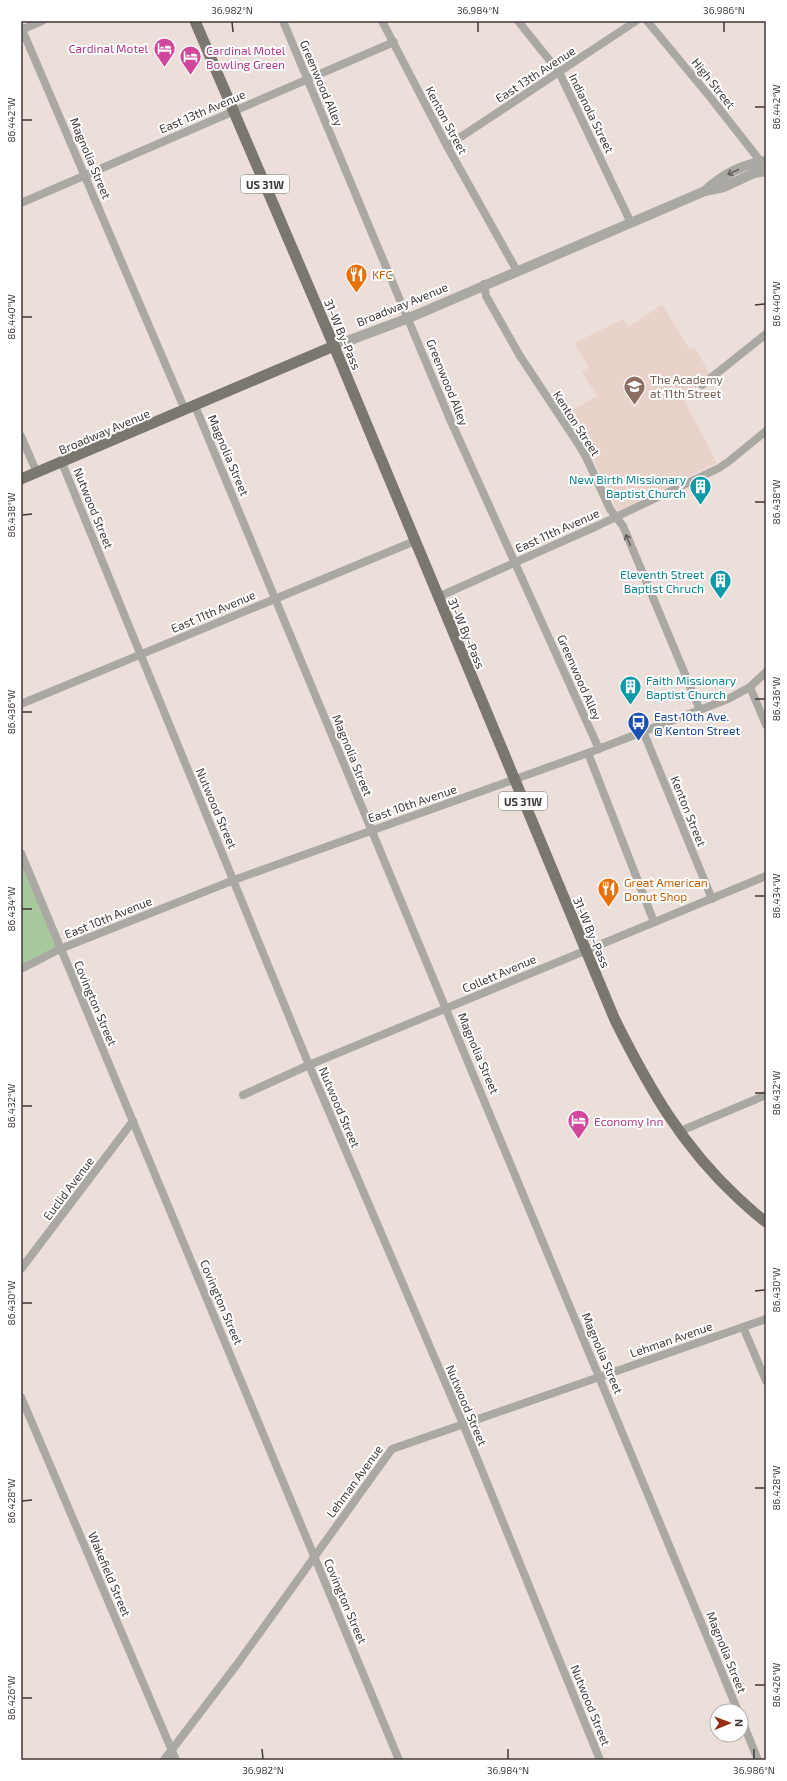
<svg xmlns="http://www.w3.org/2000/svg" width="787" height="1781" viewBox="0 0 787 1781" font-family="'Exo 2',sans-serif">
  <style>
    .built { fill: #e8d2c9 }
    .grass { fill: #a8c99e }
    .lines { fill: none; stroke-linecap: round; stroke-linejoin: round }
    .minor { stroke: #a9a8a2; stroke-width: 8 }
    .tertiary { stroke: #a9a8a2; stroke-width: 10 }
    .primary { stroke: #7a776e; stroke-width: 11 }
    .oneway { stroke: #64605c }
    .ticks { fill: none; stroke: #3f3937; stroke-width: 1.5 }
    .labels { text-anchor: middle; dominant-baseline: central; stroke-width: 4; stroke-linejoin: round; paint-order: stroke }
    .shield { fill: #fff; stroke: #797473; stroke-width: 1 }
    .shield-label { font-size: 11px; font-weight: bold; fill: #3f3937 }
    .hotel-label { font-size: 12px; fill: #b23c85; stroke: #fff; text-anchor: start }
    .street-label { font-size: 12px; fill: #3f3937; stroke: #fff }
    .food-label { font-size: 12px; fill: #c56008; stroke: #fff; text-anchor: start }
    .education-label { font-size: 12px; fill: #785e54; stroke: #fff; text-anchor: start }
    .culture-label { font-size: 12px; fill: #0d838f; stroke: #fff; text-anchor: end }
    .transit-label { font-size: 12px; fill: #164399; stroke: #fff; text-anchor: start }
    .neatline { fill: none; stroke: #3f3937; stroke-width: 1.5 }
    .ticks-label { font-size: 10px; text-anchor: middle; fill: #3f3937 }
  </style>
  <rect width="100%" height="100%" fill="#ecdfd9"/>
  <polygon class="built" points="662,305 690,350 695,347 710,375 683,398 717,463 618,511 580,432 566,414 597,396 582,372 589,367 574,343 623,319 628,327"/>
  <polygon class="grass" points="21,854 60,949 21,970"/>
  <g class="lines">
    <g class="minor">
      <polyline points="283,21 449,417 599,749"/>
      <polyline points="382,21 447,146 517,271"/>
      <polyline points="518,21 559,72 631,223"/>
      <polyline points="647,21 710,97 761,162"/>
      <polyline points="21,27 185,410"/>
      <polyline points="21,30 42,21"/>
      <polyline points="447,146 636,21"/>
      <polyline points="21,203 394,42"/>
      <polyline points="484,284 486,296 520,356 577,442 586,457 610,509 623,526 700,710"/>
      <polyline points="702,385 766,334"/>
      <polyline points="195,406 738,1711"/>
      <polyline points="21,436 37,473"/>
      <polyline points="62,463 309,1065 463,1424 600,1760"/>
      <polyline points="438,597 597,526 719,468 728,462 766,431"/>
      <polyline points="750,687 766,725"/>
      <polyline points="21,704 415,541"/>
      <polyline points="643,731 712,899"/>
      <polyline points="588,753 654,922"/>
      <polyline points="21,853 399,1760"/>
      <polyline points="21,969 60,949 234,880 588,753 728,699 750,687 766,672"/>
      <polyline points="243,1095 309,1065 766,876"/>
      <polyline points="678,1132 766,1095"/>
      <polyline points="21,1269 133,1121"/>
      <polyline points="743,1327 766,1381"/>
      <polyline points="21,1397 176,1760"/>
      <polyline points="741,1718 758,1760"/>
      <polyline points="164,1760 238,1663 392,1449 766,1319"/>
    </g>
    <g class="tertiary">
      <path d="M705,191C722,175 743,164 766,161"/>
      <polyline points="334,346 409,318 705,191 724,187 754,173 766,171"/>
    </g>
    <g class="primary">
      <path d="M195,21L334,346L615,1020C649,1088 682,1146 738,1198C747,1206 756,1215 766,1222"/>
      <polyline points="21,479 334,346"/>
    </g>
  </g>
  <defs><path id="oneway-shaft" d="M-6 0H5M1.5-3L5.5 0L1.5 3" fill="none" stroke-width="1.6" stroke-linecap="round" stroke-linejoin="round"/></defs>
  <g class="oneway">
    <use href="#oneway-shaft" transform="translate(733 172) rotate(155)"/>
    <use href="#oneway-shaft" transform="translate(628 540) rotate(-113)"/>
  </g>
  <path class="ticks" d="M232,22L233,32M478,22V32M724,22V32M755,107H765M22,120H32M755,305L765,304M22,317H32M755,502H765M22,515L32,514M755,699H765M22,712H32M755,896H765M22,909H32M755,1093H765M22,1106H32M755,1291L765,1290M22,1303H32M755,1488H765M22,1501L32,1500M755,1685H765M22,1698H32M262,1749L263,1759M508,1749V1759M754,1749V1759"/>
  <defs>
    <symbol id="hotel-pin" viewBox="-11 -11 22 30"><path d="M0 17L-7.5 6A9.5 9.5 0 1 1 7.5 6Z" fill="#d1479c" stroke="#fff"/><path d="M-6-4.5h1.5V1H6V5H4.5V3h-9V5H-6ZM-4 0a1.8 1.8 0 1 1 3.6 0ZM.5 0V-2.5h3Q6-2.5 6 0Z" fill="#fff"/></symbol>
    <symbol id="restaurant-pin" viewBox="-11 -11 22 30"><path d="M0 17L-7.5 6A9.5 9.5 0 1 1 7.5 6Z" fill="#e8710a" stroke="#fff"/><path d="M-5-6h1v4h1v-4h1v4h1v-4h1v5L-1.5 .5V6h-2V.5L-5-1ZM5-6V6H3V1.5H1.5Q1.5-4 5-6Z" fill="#fff"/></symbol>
    <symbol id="school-pin" viewBox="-11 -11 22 30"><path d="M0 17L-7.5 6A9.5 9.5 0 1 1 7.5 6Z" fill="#8d6e63" stroke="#fff"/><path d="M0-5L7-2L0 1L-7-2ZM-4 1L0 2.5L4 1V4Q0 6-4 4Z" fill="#fff"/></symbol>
    <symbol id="building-pin" viewBox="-11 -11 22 30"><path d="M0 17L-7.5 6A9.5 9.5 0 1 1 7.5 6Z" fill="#0f9aa8" stroke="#fff"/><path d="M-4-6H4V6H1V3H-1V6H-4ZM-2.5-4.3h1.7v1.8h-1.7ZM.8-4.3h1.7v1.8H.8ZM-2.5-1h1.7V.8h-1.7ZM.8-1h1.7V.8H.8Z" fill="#fff"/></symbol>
    <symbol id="bus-pin" viewBox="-11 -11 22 30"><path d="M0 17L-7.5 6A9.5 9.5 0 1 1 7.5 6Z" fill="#1a4fb4" stroke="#fff"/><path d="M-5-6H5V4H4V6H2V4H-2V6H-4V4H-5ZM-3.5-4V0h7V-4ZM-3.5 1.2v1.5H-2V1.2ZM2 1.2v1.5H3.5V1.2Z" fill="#fff"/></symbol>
  </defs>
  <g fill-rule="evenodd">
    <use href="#hotel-pin" x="152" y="36" width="25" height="34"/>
    <use href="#hotel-pin" x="178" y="44" width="25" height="34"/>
    <use href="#restaurant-pin" x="344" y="262" width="25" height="34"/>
    <use href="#school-pin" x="622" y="374" width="25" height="34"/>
    <use href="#building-pin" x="688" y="474" width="25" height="34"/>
    <use href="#building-pin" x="708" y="568" width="25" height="34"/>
    <use href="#building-pin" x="618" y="674" width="25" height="34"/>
    <use href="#bus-pin" x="626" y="710" width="25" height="34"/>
    <use href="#restaurant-pin" x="596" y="876" width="25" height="34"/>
    <use href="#hotel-pin" x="566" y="1108" width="25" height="34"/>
  </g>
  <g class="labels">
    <g class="shield">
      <rect x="241" y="175" width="48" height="18" rx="3"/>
      <rect x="499" y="792" width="48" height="18" rx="3"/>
    </g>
    <g class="shield-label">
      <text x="265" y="184">US 31W</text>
      <text x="523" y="801">US 31W</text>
    </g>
    <g class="hotel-label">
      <text x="148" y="48" text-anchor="end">Cardinal Motel</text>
      <text x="206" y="50">Cardinal Motel<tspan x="206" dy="14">Bowling Green</tspan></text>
      <text x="594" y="1121">Economy Inn</text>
    </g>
    <g class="street-label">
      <text transform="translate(535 74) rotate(-33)">East 13th Avenue</text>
      <text transform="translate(322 83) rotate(67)">Greenwood Alley</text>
      <text transform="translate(714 83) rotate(51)">High Street</text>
      <text transform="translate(202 111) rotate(-23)">East 13th Avenue</text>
      <text transform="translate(592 113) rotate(64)">Indianola Street</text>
      <text transform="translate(447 120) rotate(62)">Kenton Street</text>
      <text transform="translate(91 158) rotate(67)">Magnolia Street</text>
      <text transform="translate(402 304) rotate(-22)">Broadway Avenue</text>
      <text transform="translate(343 334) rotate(67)">31-W By-Pass</text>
      <text transform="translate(448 382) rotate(68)">Greenwood Alley</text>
      <text transform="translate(577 423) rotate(57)">Kenton Street</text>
      <text transform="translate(104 431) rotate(-23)">Broadway Avenue</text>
      <text transform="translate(229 455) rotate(67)">Magnolia Street</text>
      <text transform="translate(94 508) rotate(68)">Nutwood Street</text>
      <text transform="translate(557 530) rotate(-24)">East 11th Avenue</text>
      <text transform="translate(213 611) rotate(-23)">East 11th Avenue</text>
      <text transform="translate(467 633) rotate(67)">31-W By-Pass</text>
      <text transform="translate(580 677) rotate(66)">Greenwood Alley</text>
      <text transform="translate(353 755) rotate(68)">Magnolia Street</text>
      <text transform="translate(412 803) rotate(-19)">East 10th Avenue</text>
      <text transform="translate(217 808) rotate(67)">Nutwood Street</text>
      <text transform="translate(689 811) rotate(68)">Kenton Street</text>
      <text transform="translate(108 917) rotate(-22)">East 10th Avenue</text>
      <text transform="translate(592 932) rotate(67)">31-W By-Pass</text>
      <text transform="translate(499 973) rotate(-23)">Collett Avenue</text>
      <text transform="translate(96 1003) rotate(67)">Covington Street</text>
      <text transform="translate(479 1053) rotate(67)">Magnolia Street</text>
      <text transform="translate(340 1107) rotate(67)">Nutwood Street</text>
      <text transform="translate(68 1188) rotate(-53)">Euclid Avenue</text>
      <text transform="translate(222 1302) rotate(67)">Covington Street</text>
      <text transform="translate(671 1339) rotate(-19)">Lehman Avenue</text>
      <text transform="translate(603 1353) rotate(67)">Magnolia Street</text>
      <text transform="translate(467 1405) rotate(67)">Nutwood Street</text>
      <text transform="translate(354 1481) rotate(-54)">Lehman Avenue</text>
      <text transform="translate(110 1574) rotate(67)">Wakefield Street</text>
      <text transform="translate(346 1601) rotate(67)">Covington Street</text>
      <text transform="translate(727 1652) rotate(68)">Magnolia Street</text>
      <text transform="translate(591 1705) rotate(68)">Nutwood Street</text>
    </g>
    <g class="food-label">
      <text x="372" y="274">KFC</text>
      <text x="624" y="882">Great American<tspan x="624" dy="14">Donut Shop</tspan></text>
    </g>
    <g class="education-label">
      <text x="650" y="379">The Academy<tspan x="650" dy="14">at 11th Street</tspan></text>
    </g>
    <g class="culture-label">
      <text x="686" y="479">New Birth Missionary<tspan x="686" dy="14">Baptist Church</tspan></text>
      <text x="704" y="574">Eleventh Street<tspan x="704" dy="14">Baptist Chruch</tspan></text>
      <text x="646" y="680" text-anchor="start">Faith Missionary<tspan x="646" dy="14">Baptist Church</tspan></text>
    </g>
    <g class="transit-label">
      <text x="654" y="716">East 10th Ave.<tspan x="654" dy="14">@ Kenton Street</tspan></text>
    </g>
  </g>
  <rect width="787" height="1781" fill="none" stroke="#ffffff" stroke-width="44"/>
  <g transform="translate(729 1723) rotate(89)"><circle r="19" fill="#ffffff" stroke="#b2b0af"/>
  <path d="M0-3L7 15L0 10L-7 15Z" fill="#952d12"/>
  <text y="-6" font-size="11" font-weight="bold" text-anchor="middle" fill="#3f3937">N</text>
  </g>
  <rect x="22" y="22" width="743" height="1737" class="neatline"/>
  <g class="ticks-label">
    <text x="232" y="14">36.982°N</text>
    <text x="478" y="14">36.984°N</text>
    <text x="724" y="14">36.986°N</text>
    <text transform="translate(776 107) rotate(-90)" y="4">86.442°W</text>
    <text transform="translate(11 120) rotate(-90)" y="4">86.442°W</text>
    <text transform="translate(776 304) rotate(-90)" y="4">86.440°W</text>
    <text transform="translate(11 317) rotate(-90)" y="4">86.440°W</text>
    <text transform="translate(776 502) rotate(-90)" y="4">86.438°W</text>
    <text transform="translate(11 515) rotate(-90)" y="4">86.438°W</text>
    <text transform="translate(776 699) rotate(-90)" y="4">86.436°W</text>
    <text transform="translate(11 712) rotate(-90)" y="4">86.436°W</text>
    <text transform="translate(776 896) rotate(-90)" y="4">86.434°W</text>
    <text transform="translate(11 909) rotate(-90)" y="4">86.434°W</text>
    <text transform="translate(776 1093) rotate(-90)" y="4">86.432°W</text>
    <text transform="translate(11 1106) rotate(-90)" y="4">86.432°W</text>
    <text transform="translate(776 1290) rotate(-90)" y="4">86.430°W</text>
    <text transform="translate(11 1303) rotate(-90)" y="4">86.430°W</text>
    <text transform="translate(776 1488) rotate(-90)" y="4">86.428°W</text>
    <text transform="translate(11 1501) rotate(-90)" y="4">86.428°W</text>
    <text transform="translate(776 1685) rotate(-90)" y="4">86.426°W</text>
    <text transform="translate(11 1698) rotate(-90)" y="4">86.426°W</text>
    <text x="263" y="1774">36.982°N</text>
    <text x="508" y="1774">36.984°N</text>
    <text x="754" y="1774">36.986°N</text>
  </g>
</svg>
